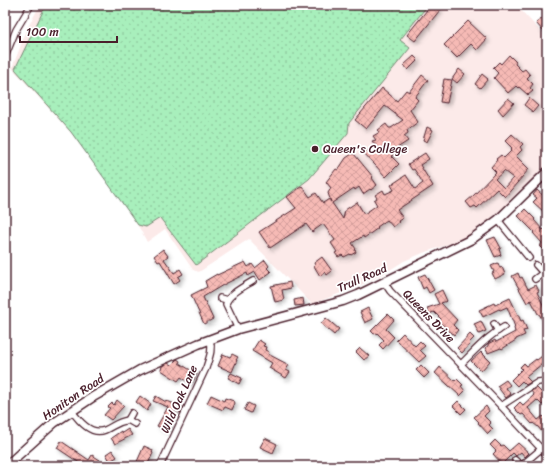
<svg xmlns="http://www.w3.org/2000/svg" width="552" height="471" viewBox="0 0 552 471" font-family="Sriracha,sans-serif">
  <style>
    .built { fill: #fceae9 }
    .park { fill: url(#park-dots); stroke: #798774 }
    .building { fill: url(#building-cross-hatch); stroke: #4a1f2b; fill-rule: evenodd; filter: url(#shadow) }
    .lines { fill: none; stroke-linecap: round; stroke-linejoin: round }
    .street-casing { stroke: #4a1f2b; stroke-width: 8 }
    .secondary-casing { stroke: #4a1f2b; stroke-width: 11 }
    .street { stroke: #fff; stroke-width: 5.5 }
    .secondary { stroke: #fff; stroke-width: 8 }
    .poi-dot { fill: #4a1f2b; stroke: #fff; stroke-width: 1.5 }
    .labels { text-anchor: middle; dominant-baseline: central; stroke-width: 3.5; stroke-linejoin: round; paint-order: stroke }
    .poi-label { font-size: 12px; fill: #4a1f2b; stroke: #fff; text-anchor: start }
    .street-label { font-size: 12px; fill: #4a1f2b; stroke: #fff }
  </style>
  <defs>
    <pattern id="park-dots" width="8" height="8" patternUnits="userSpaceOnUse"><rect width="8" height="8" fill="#a8efbc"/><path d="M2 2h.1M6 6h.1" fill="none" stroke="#92cca2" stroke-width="1.8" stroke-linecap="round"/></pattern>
    <pattern id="building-cross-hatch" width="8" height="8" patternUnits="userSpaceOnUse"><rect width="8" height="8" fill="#f6bab5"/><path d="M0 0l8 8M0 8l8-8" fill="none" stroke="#d49f9c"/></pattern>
    <filter id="shadow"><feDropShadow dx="2.5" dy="2.5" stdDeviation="2" flood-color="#0004"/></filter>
  </defs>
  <rect width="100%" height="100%" fill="#fff"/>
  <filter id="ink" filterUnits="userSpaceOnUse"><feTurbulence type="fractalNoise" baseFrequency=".025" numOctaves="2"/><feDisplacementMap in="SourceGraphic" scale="8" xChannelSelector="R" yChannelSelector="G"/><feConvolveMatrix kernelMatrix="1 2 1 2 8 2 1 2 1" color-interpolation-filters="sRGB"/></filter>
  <g filter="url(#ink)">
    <polygon class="built" points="40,5 516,5 547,38 547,165 510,202 487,222 464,239 423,253 404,261 385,273 359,286 312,304 249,239 199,272 193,270 165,229 147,242 140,229 108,182 71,133 44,103 12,68 28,27"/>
    <polygon class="park" points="46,5 428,5 400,40 410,48 349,123 348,133 309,179 196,265 160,218 146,227 138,225 71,132 15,69"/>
    <g class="building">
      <polygon points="431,5 434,5 440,10 415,41 407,35"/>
      <polygon points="547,15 547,29 544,32 536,23"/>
      <polygon points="468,21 487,39 477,50 471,44 457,58 444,45"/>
      <polygon points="509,55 516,62 515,64 522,71 525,69 530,75 527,78 533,84 530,88 533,91 528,95 519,87 518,88 516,86 508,93 494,78 498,73 493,68 499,62 501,64"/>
      <polygon points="414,56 418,60 408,70 404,65"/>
      <polygon points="459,69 465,74 457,83 452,79"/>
      <polygon points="482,74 488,79 480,88 475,84"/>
      <polygon points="422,75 428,80 415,97 418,100 410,110 418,122 407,130 408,133 404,136 408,141 394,150 396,153 391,156 399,164 386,177 364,153 375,145 372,141 376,140 373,136 380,132 378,130 386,124 389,128 391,128 403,120 385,106 366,129 355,120 382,88 397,101 406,90 409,92"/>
      <polygon points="444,79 452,80 447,103 440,102"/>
      <polygon points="508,98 514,103 503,115 498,109"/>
      <polygon points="529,98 538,106 533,112 524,105"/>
      <polygon points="427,127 433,130 427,142 423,140"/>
      <path d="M512,134L523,144L520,147L522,150L516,156L529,169L505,197L497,189L477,208L475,206L471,208L466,202L473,196L496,172L491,167L497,160L496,159L501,155L504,158L512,150L511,149L512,148L505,141ZM504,171L513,178L504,188L495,179Z"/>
      <polygon points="425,153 429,159 420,165 433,186 397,210 403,218 398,221 399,222 393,227 387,220 377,227 378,228 364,238 363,236 352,243 356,249 355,250 356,252 351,255 350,254 344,257 342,255 338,257 335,253 337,252 331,243 335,240 323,224 312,232 306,224 270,248 259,232 296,208 287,197 302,186 310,197 316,193 323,203 329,199 331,202 328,193 331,188 326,182 336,169 338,170 346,158 352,154 354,154 373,177 372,178 377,185 371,190 370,189 363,194 359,187 355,190 354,188 332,203 343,219 345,210 357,202 364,214 377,205 374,200 377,198 375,195 383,190 385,194 394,190 391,185 406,175 415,189 423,183 414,169 412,170 408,164"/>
      <polygon points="537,190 547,199 547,209 544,212 533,202 537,198 533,195"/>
      <polygon points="525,209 535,219 534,220 543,230 547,226 547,249 544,250 540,246 542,243 533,233 534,232 518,216"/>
      <polygon points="495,237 501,248 499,249 501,255 495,257 487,240"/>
      <polygon points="163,249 168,256 164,259 174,273 180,269 183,274 178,277 180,280 174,284 160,261 158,262 154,256"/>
      <polygon points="322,257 332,271 327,275 325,272 320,276 314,266 315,265 314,263"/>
      <polygon points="265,260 269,266 267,268 271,272 260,280 255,272 248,276 247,273 223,285 203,297 213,319 204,324 191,295 207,287 205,281 217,274 217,275 245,262 248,267 252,264 255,268"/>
      <polygon points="498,263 500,268 502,267 505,274 495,279 492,273 494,272 491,266"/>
      <polygon points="518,273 520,278 522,277 528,289 536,285 539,291 537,292 547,313 547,317 542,319 539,314 538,314 531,300 527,303 512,276"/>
      <polygon points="425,274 434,290 429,293 426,287 423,289 418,277"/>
      <polygon points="290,282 291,288 282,290 284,300 275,302 271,286"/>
      <polygon points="442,290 447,301 441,303 457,320 453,325 458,330 454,335 439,322 441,319 434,312 429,314 427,308 439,304 434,294"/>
      <polygon points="303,298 304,305 295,306 294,300"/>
      <polygon points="510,298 521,321 523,320 527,330 523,331 525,335 516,339 516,340 502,349 501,348 488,353 485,348 488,346 488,344 495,340 496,342 515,332 514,328 515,327 507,307 500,310 499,309 483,317 479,310 494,303 495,305"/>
      <polygon points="368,308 373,319 365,323 360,312"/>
      <polygon points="388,314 394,320 386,329 394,337 383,349 379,345 384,340 377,333 374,334 371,331"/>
      <polygon points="326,318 339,329 334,335 321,324"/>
      <polygon points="481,321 486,331 479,334 474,324"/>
      <polygon points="403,333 415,346 420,341 425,346 420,350 426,356 419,362 396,340"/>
      <polygon points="470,334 474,338 469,343 470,344 462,353 457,348"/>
      <polygon points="259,340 265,344 263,346 266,347 265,350 269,352 268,354 289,365 286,370 290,372 286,378 269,368 272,363 252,351"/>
      <polygon points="360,348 369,356 364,360 356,352"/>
      <polygon points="481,352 490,361 481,371 471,361"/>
      <polygon points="223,354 230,357 232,354 238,357 236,360 237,360 232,372 218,366"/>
      <polygon points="542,356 544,358 547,356 547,370 542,364 526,377 531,382 526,385 522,381 517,386 511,380 522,369 520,367 524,363 527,366 536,359 537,360"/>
      <polygon points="177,359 180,361 179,363 197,374 191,384 181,377 178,381 161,370 162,366 168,363 171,365"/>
      <polygon points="421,365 429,373 424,378 416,370"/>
      <polygon points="440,367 455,381 457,379 463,385 461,386 465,391 460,396 435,373"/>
      <polygon points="231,373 242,378 239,384 228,378"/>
      <polygon points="506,380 510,385 506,388 511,394 506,398 497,386"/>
      <polygon points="537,388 545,396 544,398 547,401 542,405 537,400 528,408 538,420 543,416 547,420 547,438 538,427 533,423 532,424 523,414 521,415 514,408 520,402 523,405 534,395 531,391"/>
      <polygon points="211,395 224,401 225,398 234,401 235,403 232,410 225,407 223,410 207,403"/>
      <polygon points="140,396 151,404 147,411 136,402"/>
      <polygon points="156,396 166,402 167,401 183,407 180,413 176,410 171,419 172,420 170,424 171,424 167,431 157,426 168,407 153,401"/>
      <polygon points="117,400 124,406 111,420 104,415 110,408 108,407 112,403 114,405"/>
      <polygon points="458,401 466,409 461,414 453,406"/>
      <polygon points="248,403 254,406 251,413 244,410"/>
      <polygon points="486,406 489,411 484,416 491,423 489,425 493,429 488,434 478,423 479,422 474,417"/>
      <polygon points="128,429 132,435 115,444 111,438 121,431 122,433"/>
      <polygon points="265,438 277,444 273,453 260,447"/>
      <polygon points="495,440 501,446 503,445 509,451 518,443 529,453 525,457 521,452 516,456 513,453 502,464 493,454 496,451 490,445"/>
      <polygon points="61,441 89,460 92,455 100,460 96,466 84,466 57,448"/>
      <polygon points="144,446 153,450 152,452 153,453 147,466 135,466"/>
      <polygon points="112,450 117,457 110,461 106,454"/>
    </g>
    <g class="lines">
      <defs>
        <g id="street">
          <polyline points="5,57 16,30 31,5"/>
          <polyline points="498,220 529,258"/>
          <polyline points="536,265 547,277"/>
          <polyline points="535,279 543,273"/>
          <polyline points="384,282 390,291 501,406 547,455"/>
          <polyline points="220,298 227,300"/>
          <polyline points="494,324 498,331"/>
          <path d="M238,329L226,304C228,294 245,286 253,281"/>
          <path d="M461,364C475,351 486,337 504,327"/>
          <polyline points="501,406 538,382 547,381"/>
          <path d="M72,411C79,421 91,436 105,430C114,426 117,422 128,420L132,413"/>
          <polyline points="128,420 135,424"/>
          <polyline points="515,460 522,466"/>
          <polyline points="522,465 541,449"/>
          <path d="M160,466L206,368C209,358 213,350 210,340"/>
        </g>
        <polyline id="secondary" points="6,466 54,423 93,397 140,370 198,344 238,329 343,301 358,295 472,239 498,220 547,172"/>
      </defs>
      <use href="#street" class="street-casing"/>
      <use href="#secondary" class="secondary-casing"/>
      <use href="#street" class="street"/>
      <use href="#secondary" class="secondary"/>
    </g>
  </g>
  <circle class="poi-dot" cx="315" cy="149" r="4"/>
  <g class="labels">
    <g class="poi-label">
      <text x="323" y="149">Queen's College</text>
    </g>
    <g class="street-label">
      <text transform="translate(362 278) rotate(-24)">Trull Road</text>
      <text transform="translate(429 316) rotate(46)">Queens Drive</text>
      <text transform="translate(73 397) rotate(-34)">Honiton Road</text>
      <text transform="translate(179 399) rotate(-66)">Wild Oak Lane</text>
    </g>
  </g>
  <rect width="552" height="471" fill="none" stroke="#fff" stroke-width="20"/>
  <rect x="10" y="10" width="532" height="451" fill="none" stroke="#4a1f2b" stroke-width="1.5" filter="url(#ink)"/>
  <path d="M20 36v6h97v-6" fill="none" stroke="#4a1f2b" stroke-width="2"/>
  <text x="26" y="36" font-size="12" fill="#4a1f2b" stroke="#ffffff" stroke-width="3" paint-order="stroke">100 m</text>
</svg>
